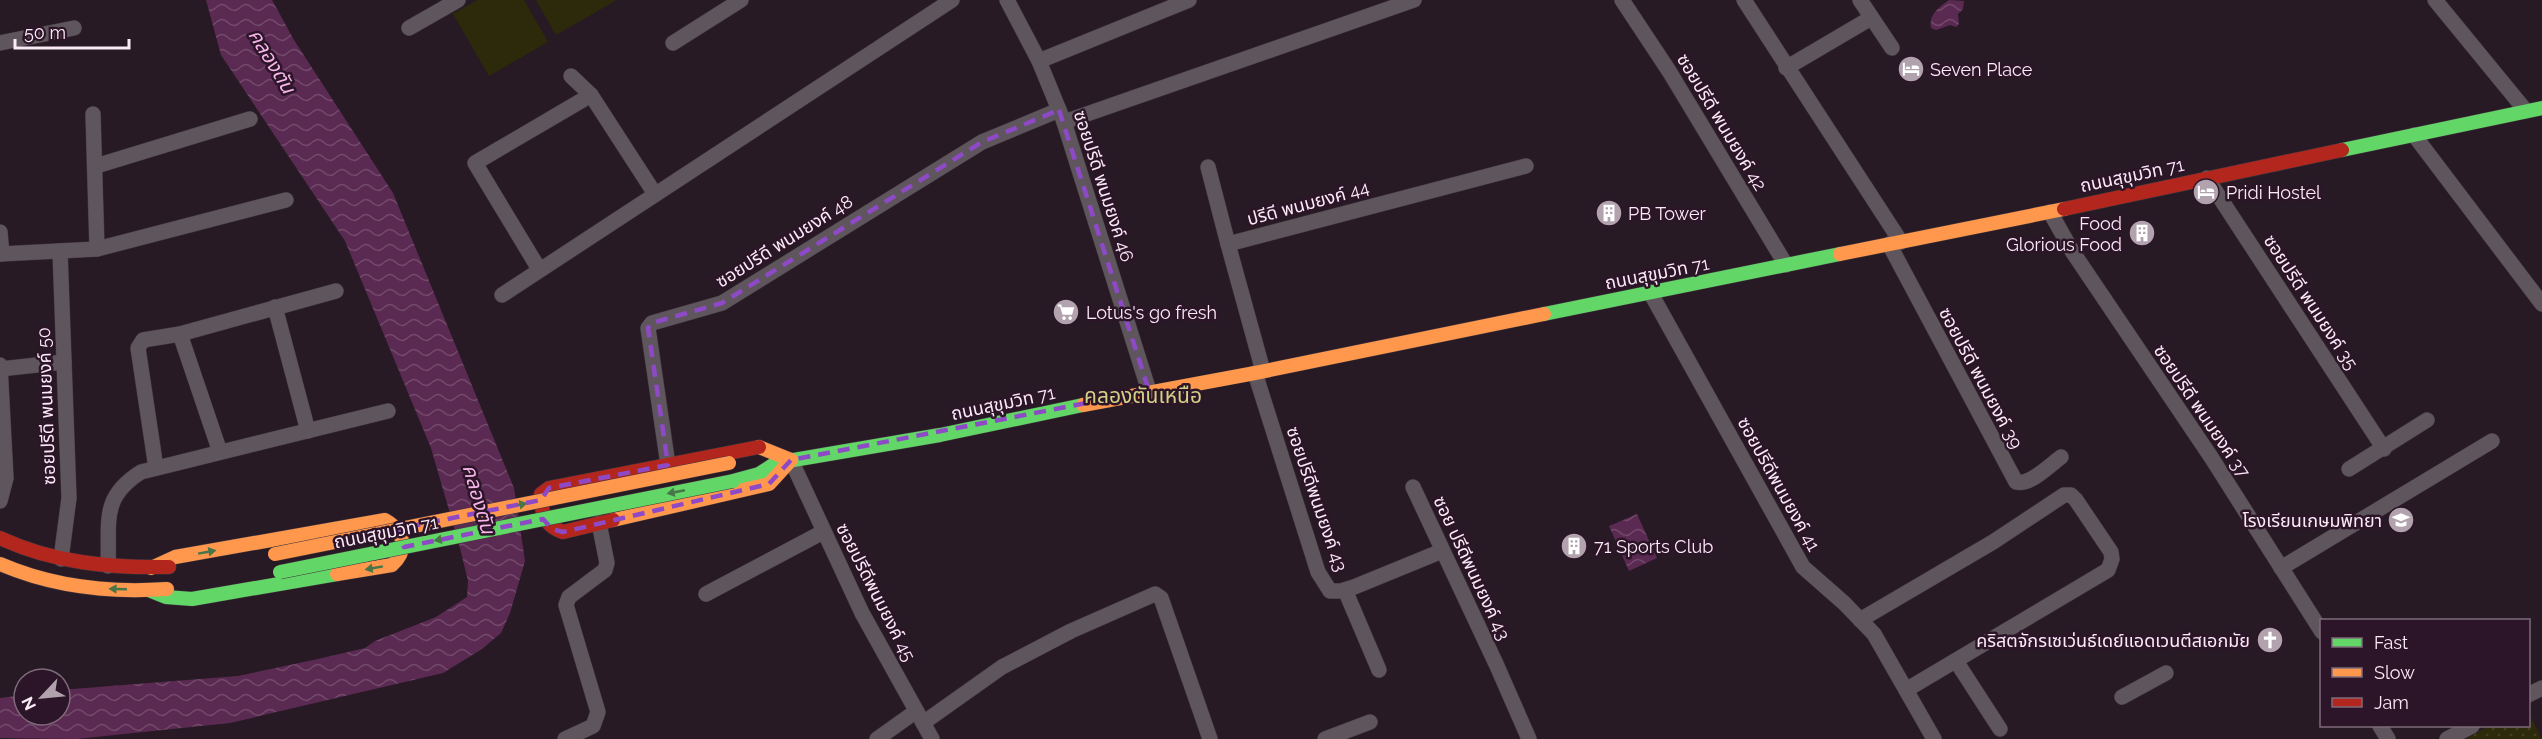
<svg xmlns="http://www.w3.org/2000/svg" width="2542" height="739" viewBox="0 0 2542 739" font-family="Raleway,'Noto Sans Thai',sans-serif">
  <style>
    .grass { fill: url(#grass-dots) }
    .pitch { fill: #2c2a0a }
    .water { fill: url(#water-waves) }
    .lines { fill: none; stroke-linecap: round; stroke-linejoin: round }
    .street-casing { stroke: #42373f; stroke-width: 16 }
    .fast-casing { stroke: #42373f; stroke-width: 15 }
    .slow-casing { stroke: #42373f; stroke-width: 15 }
    .jam-casing { stroke: #42373f; stroke-width: 15 }
    .street { stroke: #5f565d; stroke-width: 15 }
    .fast { stroke: #63d668; stroke-width: 14 }
    .slow { stroke: #ff974d; stroke-width: 14 }
    .jam { stroke: #b3261e; stroke-width: 14 }
    .fast-bridge-casing { stroke: #42373f; stroke-width: 15; stroke-linecap: butt }
    .slow-bridge-casing { stroke: #42373f; stroke-width: 15; stroke-linecap: butt }
    .fast-bridge { stroke: #63d668; stroke-width: 14 }
    .slow-bridge { stroke: #ff974d; stroke-width: 14 }
    .oneway { fill: #487648 }
    .marked { fill: none; stroke: #8e49c7; stroke-width: 4.5; stroke-dasharray: 12 8; stroke-linejoin: round }
    .labels { text-anchor: middle; dominant-baseline: central; stroke-width: 5; stroke-linejoin: round; paint-order: stroke }
    .poi-label { font-size: 18px; fill: #fbebf7; stroke: #2c1528; text-anchor: start }
    .street-label { font-size: 18px; fill: #fbebf7; stroke: #2c1528 }
    .water-label { font-size: 20px; font-style: italic; fill: #f6b5e9; stroke: #2c1528 }
    .quarter-label { font-size: 21px; fill: #d1d284; stroke: #2c1528 }
  </style>
  <defs>
    <pattern id="grass-dots" width="8" height="8" patternUnits="userSpaceOnUse" patternTransform="scale(1.5)"><rect width="8" height="8" fill="#2c2a0a"/><path d="M2 2h.1M6 6h.1" fill="none" stroke="#413f22" stroke-width="1.8" stroke-linecap="round"/></pattern>
    <pattern id="water-waves" width="16" height="10" patternUnits="userSpaceOnUse" patternTransform="scale(1.5)"><rect width="16" height="10" fill="#5b2a53"/><path d="M0 5q4-4 8 0t8 0" fill="none" stroke="#73496c"/></pattern>
  </defs>
  <rect width="100%" height="100%" fill="#271a24"/>
  <polygon class="grass" points="2529,714 2542,739 2466,739 2489,726 2528,726"/>
  <g class="pitch">
    <polygon points="477,0 524,0 548,42 489,76 453,14"/>
    <polygon points="536,0 615,0 615,1 556,35"/>
  </g>
  <g class="water">
    <polygon points="206,0 272,0 294,40 393,193 514,488 525,561 510,613 501,633 482,649 443,673 230,723 76,739 0,738 0,698 24,695 24,715 60,715 60,690 238,676 318,659 365,648 375,641 436,617 467,597 468,581 460,548 431,448 345,241 221,55"/>
    <path d="M1949,0L1964,1L1963,9L1958,14L1959,24L1956,27L1950,25L1936,30L1931,28C1929,14 1938,8 1949,0Z"/>
    <polygon points="1637,514 1657,558 1629,571 1609,526"/>
  </g>
  <g class="lines">
    <defs>
      <g id="street">
        <polyline points="1007,0 1039,61 1064,122 1149,391"/>
        <polyline points="1622,0 1669,71 1786,265"/>
        <polyline points="1744,0 1901,242"/>
        <polyline points="1860,0 1892,48"/>
        <polyline points="2435,0 2526,111"/>
        <polyline points="409,28 458,0"/>
        <polyline points="0,43 74,28"/>
        <polyline points="673,43 741,0"/>
        <polyline points="1039,61 1189,0"/>
        <polyline points="1786,68 1871,18"/>
        <polyline points="571,76 591,95 655,194"/>
        <polyline points="93,114 97,249"/>
        <polyline points="1064,122 1414,0"/>
        <polyline points="2414,135 2542,304"/>
        <polyline points="96,166 250,119"/>
        <polyline points="1208,167 1228,244"/>
        <polyline points="2207,178 2384,449"/>
        <polyline points="2050,212 2072,251 2211,457 2322,632"/>
        <polyline points="0,232 2,254"/>
        <path d="M1889,244L2016,482C2030,486 2050,465 2061,457"/>
        <polyline points="60,251 69,498 61,559"/>
        <polyline points="0,254 97,249 286,200"/>
        <polyline points="539,269 475,163 591,95"/>
        <polyline points="1650,292 1803,567 1844,603 1874,634 1934,739"/>
        <polyline points="502,295 952,0"/>
        <polyline points="275,307 308,431"/>
        <polyline points="0,365 6,478 0,501"/>
        <polyline points="0,369 64,362"/>
        <polyline points="1263,371 1228,244 1526,166"/>
        <polyline points="1255,373 1318,572 1330,591 1341,591 1354,587 1442,551"/>
        <polyline points="220,452 180,334 336,291"/>
        <polyline points="791,460 862,613 932,739"/>
        <polyline points="668,465 648,328 652,323 722,303 982,142 1059,110"/>
        <polyline points="156,468 138,348 143,340 180,334"/>
        <polyline points="2349,469 2427,420"/>
        <polyline points="1413,487 1497,666 1529,739"/>
        <path d="M108,566C110,522 100,498 141,472L388,411"/>
        <polyline points="2281,568 2492,441"/>
        <polyline points="1345,590 1379,670"/>
        <polyline points="706,594 823,532"/>
        <polyline points="1860,620 1993,542 2064,495 2071,495 2076,500 2111,552 2112,559 2108,570 1906,690"/>
        <polyline points="1956,661 2000,729"/>
        <polyline points="2528,695 2542,688"/>
        <polyline points="2122,697 2166,673"/>
        <polyline points="923,723 1002,667 1071,631 1155,594 1161,598 1210,739"/>
        <polyline points="2380,726 2388,739"/>
        <polyline points="565,739 593,726 598,712 566,605 569,597 605,570 607,563 599,523"/>
        <polyline points="877,739 915,712"/>
        <polyline points="1325,739 1370,722"/>
        <polyline points="2447,739 2472,726"/>
      </g>
      <g id="fast">
        <polyline points="2342,150 2542,108"/>
        <polyline points="1544,314 1840,254"/>
        <polyline points="733,481 759,474 776,463 940,435 1083,405"/>
        <polyline points="151,591 166,597 192,599 337,574"/>
      </g>
      <g id="slow">
        <polyline points="1840,254 2064,209"/>
        <polyline points="1083,405 1255,373 1544,314"/>
        <polyline points="613,520 769,484 791,460 759,447"/>
        <path d="M0,564C53,587 110,593 167,589"/>
        <path d="M151,568L175,557L385,520C404,531 409,549 392,565L337,574"/>
      </g>
      <g id="jam">
        <polyline points="2064,209 2342,150"/>
        <path d="M613,520L563,532C544,526 541,512 541,494L549,488L759,447"/>
        <path d="M0,538C54,563 110,568 169,567"/>
      </g>
    </defs>
    <use href="#street" class="street-casing"/>
    <use href="#fast" class="fast-casing"/>
    <use href="#slow" class="slow-casing"/>
    <use href="#jam" class="jam-casing"/>
    <use href="#street" class="street"/>
    <use href="#fast" class="fast"/>
    <use href="#slow" class="slow"/>
    <use href="#jam" class="jam"/>
    <defs>
      <polyline id="fast-bridge" points="280,572 733,481"/>
      <polyline id="slow-bridge" points="275,554 729,463"/>
    </defs>
    <use href="#fast-bridge" class="fast-bridge-casing"/>
    <use href="#slow-bridge" class="slow-bridge-casing"/>
    <use href="#fast-bridge" class="fast-bridge"/>
    <use href="#slow-bridge" class="slow-bridge"/>
  </g>
  <defs><path id="oneway-solid" d="M-6-.8H1V-3.2L6.5 0L1 3.2V.8H-6Z" transform="scale(1.5)"/></defs>
  <g class="oneway">
    <use href="#oneway-solid" transform="translate(676 492) rotate(169)"/>
    <use href="#oneway-solid" transform="translate(518 505) rotate(-11)"/>
    <use href="#oneway-solid" transform="translate(443 539) rotate(169)"/>
    <use href="#oneway-solid" transform="translate(207 552) rotate(-10)"/>
    <use href="#oneway-solid" transform="translate(374 568) rotate(170)"/>
    <use href="#oneway-solid" transform="translate(118 589) rotate(-178)"/>
  </g>
  <path class="marked" d="M1059,110L1149,391L791,460L769,484L563,532L552,529L543,519L404,547L398,529L541,500L549,488L668,465L648,328L652,323L722,303L982,142Z"/>
  <defs>
    <symbol id="hotel-disc" viewBox="-11 -11 22 22"><circle r="9.5" fill="#b1a2ad" stroke="#2c1528"/><path d="M-6-4.5h1.5V1H6V5H4.5V3h-9V5H-6ZM-4 0a1.8 1.8 0 1 1 3.6 0ZM.5 0V-2.5h3Q6-2.5 6 0Z" fill="#fff"/></symbol>
    <symbol id="building-disc" viewBox="-11 -11 22 22"><circle r="9.5" fill="#b1a2ad" stroke="#2c1528"/><path d="M-4-6H4V6H1V3H-1V6H-4ZM-2.5-4.3h1.7v1.8h-1.7ZM.8-4.3h1.7v1.8H.8ZM-2.5-1h1.7V.8h-1.7ZM.8-1h1.7V.8H.8Z" fill="#fff"/></symbol>
    <symbol id="supermarket-disc" viewBox="-11 -11 22 22"><circle r="9.5" fill="#b1a2ad" stroke="#2c1528"/><path d="M-6-5.5h2.5l.6 2H6L4.5 2H-2.5L-4.4-4H-6ZM-1.5 3.2a1.3 1.3 0 1 0 .1 0ZM3 3.2a1.3 1.3 0 1 0 .1 0Z" fill="#fff"/></symbol>
    <symbol id="school-disc" viewBox="-11 -11 22 22"><circle r="9.5" fill="#b1a2ad" stroke="#2c1528"/><path d="M0-5L7-2L0 1L-7-2ZM-4 1L0 2.5L4 1V4Q0 6-4 4Z" fill="#fff"/></symbol>
    <symbol id="church-disc" viewBox="-11 -11 22 22"><circle r="9.5" fill="#b1a2ad" stroke="#2c1528"/><path d="M-1.2-6h2.4v3.5h3.3v2.4h-3.3V6h-2.4V-.1h-3.3v-2.4h3.3Z" fill="#fff"/></symbol>
  </defs>
  <g fill-rule="evenodd">
    <use href="#hotel-disc" x="1896" y="54" width="30" height="30"/>
    <use href="#hotel-disc" x="2191" y="177" width="30" height="30"/>
    <use href="#building-disc" x="1594" y="198" width="30" height="30"/>
    <use href="#building-disc" x="2127" y="218" width="30" height="30"/>
    <use href="#supermarket-disc" x="1051" y="297" width="30" height="30"/>
    <use href="#school-disc" x="2386" y="505" width="30" height="30"/>
    <use href="#building-disc" x="1559" y="531" width="30" height="30"/>
    <use href="#church-disc" x="2255" y="625" width="30" height="30"/>
  </g>
  <g class="labels">
    <g class="poi-label">
      <text x="1930" y="69">Seven Place</text>
      <text x="2226" y="192">Pridi Hostel</text>
      <text x="1628" y="213">PB Tower</text>
      <text x="2122" y="223" text-anchor="end">Food<tspan x="2122" dy="21">Glorious Food</tspan></text>
      <text x="1086" y="312">Lotus's go fresh</text>
      <text x="2382" y="520" text-anchor="end">โรงเรียนเกษมพิทยา</text>
      <text x="1594" y="546">71 Sports Club</text>
      <text x="2250" y="640" text-anchor="end">คริสตจักรเซเว่นธ์เดย์แอดเวนตีสเอกมัย</text>
    </g>
    <g class="street-label">
      <text transform="translate(1722 122) rotate(59)">ซอยปรีดี พนมยงค์ 42</text>
      <text transform="translate(2132 175) rotate(-12)">ถนนสุขุมวิท 71</text>
      <text transform="translate(1104 186) rotate(72)">ซอยปรีดี พนมยงค์ 46</text>
      <text transform="translate(1308 203) rotate(-15)">ปรีดี พนมยงค์ 44</text>
      <text transform="translate(784 241) rotate(-32)">ซอยปรีดี พนมยงค์ 48</text>
      <text transform="translate(1657 273) rotate(-11)">ถนนสุขุมวิท 71</text>
      <text transform="translate(2311 302) rotate(57)">ซอยปรีดี พนมยงค์ 35</text>
      <text transform="translate(1981 378) rotate(62)">ซอยปรีดี พนมยงค์ 39</text>
      <text transform="translate(1003 403) rotate(-12)">ถนนสุขุมวิท 71</text>
      <text transform="translate(46 406) rotate(-92)">ซอยปรีดี พนมยงค์ 50</text>
      <text transform="translate(2202 411) rotate(56)">ซอยปรีดี พนมยงค์ 37</text>
      <text transform="translate(1779 484) rotate(61)">ซอยปรีดีพนมยงค์ 41</text>
      <text transform="translate(1317 499) rotate(71)">ซอยปรีดีพนมยงค์ 43</text>
      <text transform="translate(386 532) rotate(-11)">ถนนสุขุมวิท 71</text>
      <text transform="translate(1472 568) rotate(65)">ซอย ปรีดีพนมยงค์ 43</text>
      <text transform="translate(876 592) rotate(63)">ซอยปรีดีพนมยงค์ 45</text>
    </g>
    <g class="water-label">
      <text transform="translate(272 61) rotate(59)">คลองตัน</text>
      <text transform="translate(479 499) rotate(74)">คลองตัน</text>
    </g>
    <g class="quarter-label">
      <text x="1143" y="395">คลองตันเหนือ</text>
    </g>
  </g>
  <rect x="2320" y="619" width="210" height="108" fill="#2c1528" stroke="#7f6b7b" stroke-width="1.5"/>
  <rect x="2332" y="638" width="30" height="9" fill="#63d668" stroke="#7f6b7b" stroke-width="1.5"/>
  <text x="2374" y="649" font-size="18" fill="#fbebf7">Fast</text>
  <rect x="2332" y="668" width="30" height="9" fill="#ff974d" stroke="#7f6b7b" stroke-width="1.5"/>
  <text x="2374" y="679" font-size="18" fill="#fbebf7">Slow</text>
  <rect x="2332" y="698" width="30" height="9" fill="#b3261e" stroke="#7f6b7b" stroke-width="1.5"/>
  <text x="2374" y="709" font-size="18" fill="#fbebf7">Jam</text>
  <g transform="translate(42 697) rotate(244)"><circle r="28" fill="#2c1528" stroke="#7f6b7b" stroke-width="1.5"/>
  <path d="M0-4.5L10 22L0 15L-10 22Z" fill="#b1a2ad"/>
  <text y="-9" font-size="16" font-weight="bold" text-anchor="middle" fill="#fbebf7">N</text>
  </g>
  <path d="M15 39v9h114v-9" fill="none" stroke="#fbebf7" stroke-width="3"/>
  <text x="24" y="39" font-size="18" fill="#fbebf7" stroke="#2c1528" stroke-width="4.5" paint-order="stroke">50 m</text>
</svg>
